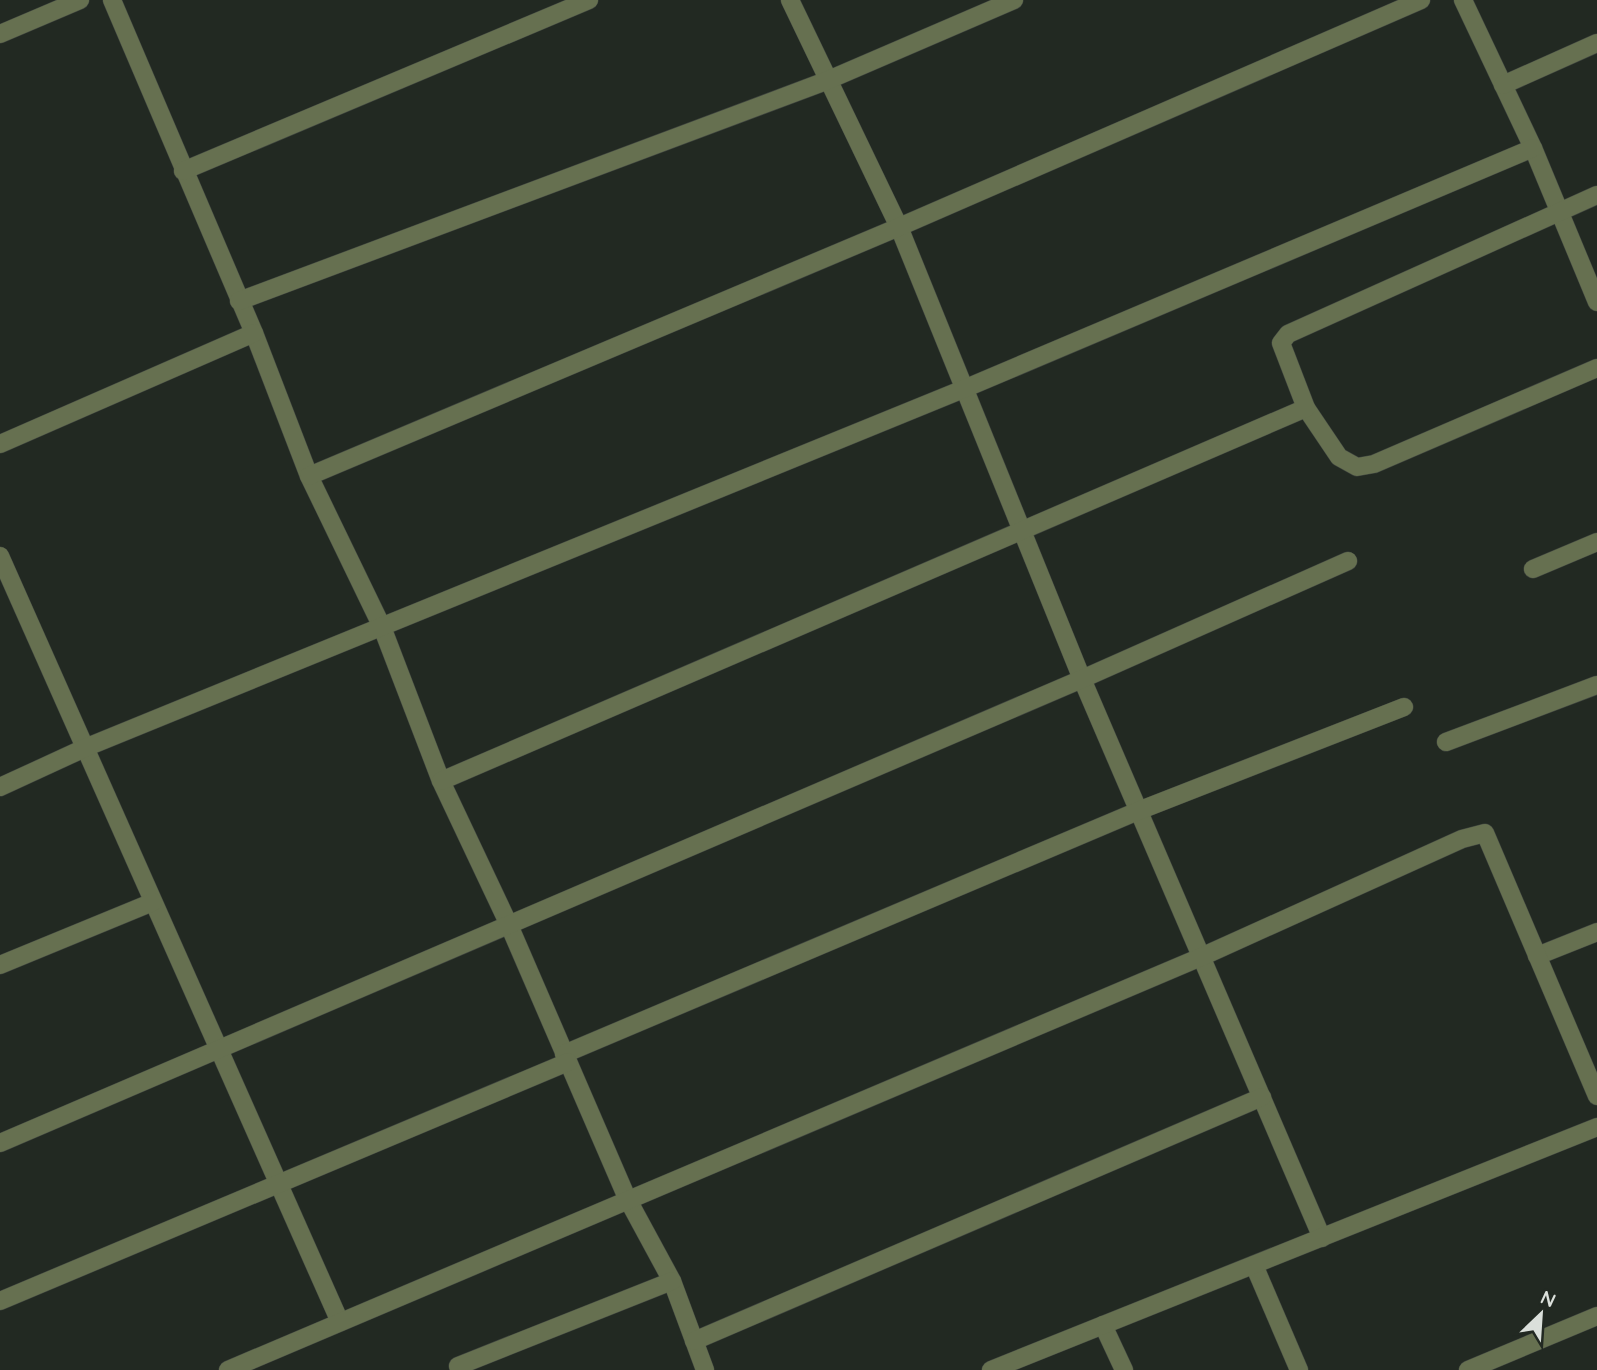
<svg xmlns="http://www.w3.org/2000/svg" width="1597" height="1370" viewBox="0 0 1597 1370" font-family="Quicksand,sans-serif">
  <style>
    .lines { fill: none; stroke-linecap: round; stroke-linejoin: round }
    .minor-casing { stroke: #404640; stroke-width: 19 }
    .minor { stroke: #667050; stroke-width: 18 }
  </style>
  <rect width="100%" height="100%" fill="#222922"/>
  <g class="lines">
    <defs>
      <g id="minor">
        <polyline points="112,0 254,333 309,476 382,627 441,781 509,925 627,1198 672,1281 705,1370"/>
        <polyline points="790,0 899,227 1082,679 1322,1238"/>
        <polyline points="1463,0 1533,148 1597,302"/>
        <polyline points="0,34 80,0"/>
        <polyline points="1503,85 1597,43"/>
        <polyline points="183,171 589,0"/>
        <polyline points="239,301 826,81 1014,0"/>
        <polyline points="1306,408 1339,457 1357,467 1374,464 1597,368"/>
        <polyline points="0,444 254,333"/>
        <polyline points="309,476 899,227 1421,0"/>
        <polyline points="0,556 340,1322"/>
        <polyline points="1533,569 1597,542"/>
        <polyline points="1446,742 1597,685"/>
        <polyline points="441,781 1306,408 1281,343 1288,334 1597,195"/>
        <polyline points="0,787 87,747 966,388 1533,148"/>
        <polyline points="1537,956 1597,932"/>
        <polyline points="0,965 153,902"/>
        <polyline points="564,1054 1138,811 1404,707"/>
        <polyline points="0,1143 1082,679 1348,561"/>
        <polyline points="1254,1265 1299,1370"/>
        <polyline points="0,1301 568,1062"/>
        <polyline points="1103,1325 1124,1370"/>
        <polyline points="694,1341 1262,1097"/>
        <polyline points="228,1370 1201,957 1462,839 1485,833 1597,1096"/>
        <polyline points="460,1370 458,1366 672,1281"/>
        <polyline points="991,1370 1597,1127"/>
        <polyline points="1468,1370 1597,1316"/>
      </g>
    </defs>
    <use href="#minor" class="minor-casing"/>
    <use href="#minor" class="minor"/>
  </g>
  <g transform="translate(1541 1314) rotate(25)" stroke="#222922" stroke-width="5" paint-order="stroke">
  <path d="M0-5L12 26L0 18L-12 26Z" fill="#dbe0db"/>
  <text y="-10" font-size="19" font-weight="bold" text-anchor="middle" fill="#dbe0db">N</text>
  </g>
</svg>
